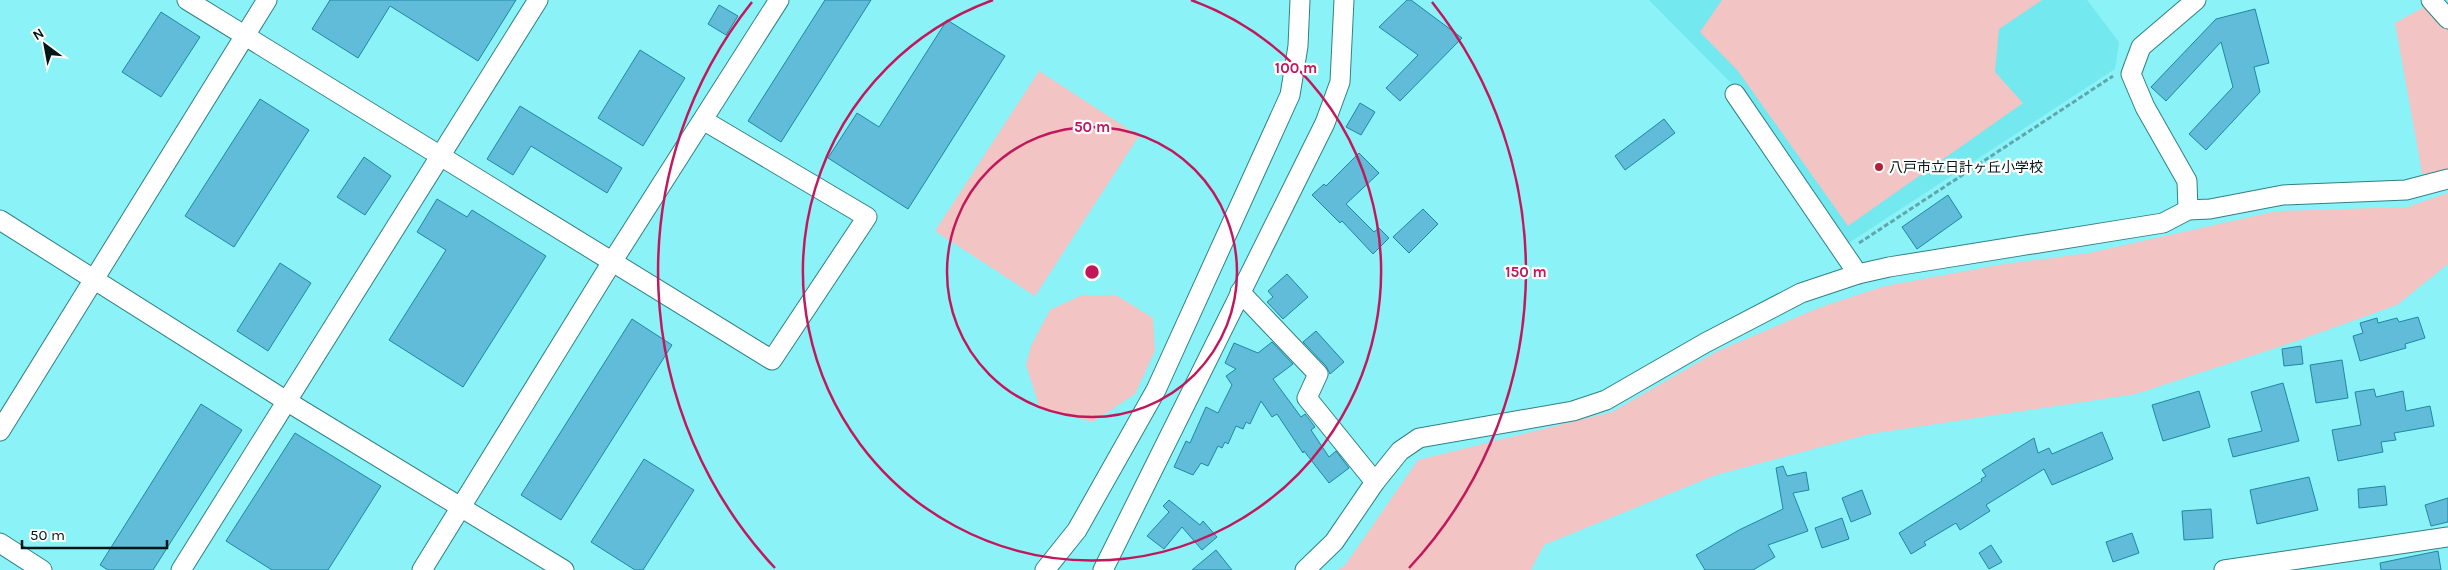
<svg xmlns="http://www.w3.org/2000/svg" width="2448" height="570" viewBox="0 0 2448 570" font-family="Karla,'Noto Sans JP',sans-serif">
  <style>
    .built { fill: #73e8ee }
    .green { fill: #f2c4c3 }
    .building { fill: #60bcd8; stroke: #2187a1 }
    .lines { fill: none; stroke-linecap: round; stroke-linejoin: round }
    .minor-casing { stroke: #318185; stroke-width: 21 }
    .path { stroke: #5da8ad; stroke-width: 3; stroke-dasharray: 5 2.5; stroke-linecap: butt }
    .minor { stroke: #fff; stroke-width: 19 }
    .ring { fill: none; stroke: #c2185b; stroke-width: 2.5 }
    .poi-dot { fill: #b22035; stroke: #fff; stroke-width: 2 }
    .labels { text-anchor: middle; dominant-baseline: central; stroke-width: 4.5; stroke-linejoin: round; paint-order: stroke }
    .poi-label { font-size: 14px; fill: #011617; stroke: #fff; text-anchor: start }
    .centre { fill: #c2185b; stroke: #fff; stroke-width: 2.5 }
    .ring-label { font-size: 15px; text-anchor: middle; font-weight: bold; fill: #c2185b; stroke: #fff; stroke-width: 4.5; stroke-linejoin: round; paint-order: stroke }
  </style>
  <rect width="100%" height="100%" fill="#8bf2f8"/>
  <polygon class="built" points="1649,0 2087,0 2119,42 2115,69 1847,244 1737,89"/>
  <g class="green">
    <polygon points="1722,0 2042,0 1999,29 1995,72 2023,103 1848,226 1738,71 1700,32"/>
    <polygon points="2426,6 2448,29 2448,169 2423,178 2395,23"/>
    <polygon points="1039,71 1139,136 1035,296 935,231"/>
    <polygon points="2448,193 2448,264 2397,305 2291,343 2136,394 1870,434 1716,475 1544,545 1531,570 1338,570 1346,564 1418,460 1612,412 1718,351 1821,307 1885,286 1998,265 2089,253 2277,211 2407,207"/>
    <polygon points="1082,295 1116,295 1153,318 1155,351 1135,394 1093,422 1040,409 1026,365 1031,346 1050,310"/>
  </g>
  <g class="building">
    <polygon points="330,0 516,0 478,61 390,6 358,58 312,29"/>
    <polygon points="825,0 871,0 781,142 748,121"/>
    <polygon points="1407,0 1411,0 1462,38 1400,101 1386,88 1418,55 1379,27"/>
    <polygon points="719,5 738,16 726,35 708,24"/>
    <polygon points="2255,9 2269,63 2254,67 2260,92 2206,150 2189,134 2233,87 2221,42 2166,101 2151,87 2216,19"/>
    <polygon points="161,12 200,37 161,97 122,72"/>
    <polygon points="947,20 1005,56 908,209 828,158 857,113 879,127"/>
    <polygon points="640,50 685,78 643,146 598,118"/>
    <polygon points="260,99 309,130 234,247 185,216"/>
    <polygon points="1360,103 1375,112 1361,135 1346,127"/>
    <polygon points="520,106 622,168 607,193 531,146 513,175 487,159"/>
    <polygon points="1664,119 1675,133 1625,170 1615,156"/>
    <polygon points="1359,153 1379,173 1346,204 1374,232 1379,228 1389,238 1373,254 1342,221 1340,223 1312,195 1324,184 1326,186"/>
    <polygon points="364,157 391,176 365,215 337,197"/>
    <polygon points="1948,195 1962,217 1917,249 1902,227"/>
    <polygon points="437,199 467,217 472,210 546,256 463,387 389,340 446,250 417,232"/>
    <polygon points="1423,209 1438,224 1409,253 1393,237"/>
    <polygon points="280,263 311,283 268,351 237,331"/>
    <polygon points="1287,274 1308,297 1283,319 1267,302 1273,297 1268,291"/>
    <polygon points="2418,317 2425,338 2405,344 2406,348 2360,361 2353,336 2363,333 2360,323 2377,318 2378,323 2397,318 2399,322"/>
    <polygon points="632,319 672,345 561,520 521,495"/>
    <polygon points="1316,331 1344,362 1330,374 1326,366 1303,342"/>
    <polygon points="1272,342 1293,364 1273,379 1301,417 1305,414 1309,419 1315,427 1311,430 1329,457 1336,451 1349,468 1329,483 1304,451 1303,453 1277,414 1272,417 1261,401 1250,424 1246,422 1243,429 1236,426 1228,444 1225,442 1222,448 1218,446 1208,466 1201,463 1193,475 1174,467 1186,441 1190,443 1206,407 1218,413 1232,385 1226,376 1236,369 1225,363 1234,343 1258,353"/>
    <polygon points="2301,346 2303,364 2284,366 2282,349"/>
    <polygon points="2342,360 2348,398 2316,403 2310,365"/>
    <polygon points="2283,383 2299,441 2233,457 2228,439 2262,431 2251,392"/>
    <polygon points="2374,389 2376,397 2403,391 2406,411 2430,406 2434,426 2394,433 2396,440 2381,442 2383,452 2338,461 2332,430 2361,425 2355,392"/>
    <polygon points="2199,391 2210,427 2163,441 2152,405"/>
    <polygon points="201,404 242,430 153,570 108,570 100,565"/>
    <polygon points="2102,432 2113,459 2052,485 2044,469 1986,505 1990,511 1960,530 1956,523 1924,542 1926,545 1911,554 1899,533 1982,481 1981,479 1986,476 1982,470 2034,438 2038,453 2049,448 2052,454"/>
    <polygon points="295,433 381,486 328,570 272,570 226,541"/>
    <polygon points="644,459 694,490 643,570 635,570 591,542"/>
    <polygon points="1783,466 1787,476 1806,472 1809,490 1793,493 1808,531 1768,545 1775,557 1753,570 1705,570 1696,555 1739,530 1783,509 1776,468"/>
    <polygon points="2309,477 2318,510 2257,524 2250,490"/>
    <polygon points="2385,486 2387,505 2359,508 2358,489"/>
    <polygon points="1862,490 1871,514 1851,522 1842,498"/>
    <polygon points="2448,498 2448,522 2431,526 2425,505"/>
    <polygon points="1169,500 1200,525 1203,521 1217,537 1202,550 1182,527 1164,549 1147,536 1169,512 1163,506"/>
    <polygon points="2211,509 2213,538 2184,540 2182,511"/>
    <polygon points="1842,518 1849,539 1822,548 1815,528"/>
    <polygon points="2132,533 2139,553 2113,562 2106,542"/>
    <polygon points="1991,545 2002,562 1989,569 1979,553"/>
    <polygon points="1216,550 1232,570 1192,570"/>
    <polygon points="2438,551 2441,570 2381,570 2380,563"/>
  </g>
  <g class="lines">
    <defs>
      <g id="minor">
        <polyline points="187,0 772,360 867,217 703,120"/>
        <polyline points="2431,0 2448,19"/>
        <polyline points="1735,94 1858,274"/>
        <polyline points="2188,210 2187,181 2145,107 2131,74 2141,47 2196,0"/>
        <polyline points="0,220 288,402 564,570"/>
        <polyline points="1240,292 1318,374 1307,398 1375,482"/>
        <polyline points="0,431 267,0"/>
        <polyline points="0,543 42,570"/>
        <polyline points="181,570 538,0"/>
        <polyline points="422,570 612,262 779,0"/>
        <polyline points="1045,570 1077,530 1156,390 1290,95 1298,46 1300,0"/>
        <polyline points="1103,570 1325,123 1340,82 1344,0"/>
        <polyline points="1305,570 1334,542 1375,482 1400,451 1419,438 1573,411 1606,400 1705,343 1801,293 1858,274 1889,267 2163,223 2188,210 2210,209 2283,195 2406,190 2448,179"/>
        <polyline points="2224,570 2448,537"/>
      </g>
    </defs>
    <use href="#minor" class="minor-casing"/>
    <polyline class="path" points="1859,243 2113,76"/>
    <use href="#minor" class="minor"/>
  </g>
  <g class="ring">
    <circle cx="1092" cy="272" r="145"/>
    <path d="M1191 0A289 289 0 1 1 993 0"/>
    <path d="M775 568A434 434 0 0 1 752 2M1432 2A434 434 0 0 1 1409 568"/>
  </g>
  <circle class="poi-dot" cx="1879" cy="167" r="5"/>
  <g class="labels">
    <g class="poi-label">
      <text x="1889" y="167">八戸市立日計ヶ丘小学校</text>
    </g>
  </g>
  <circle cx="1092" cy="272" r="8" class="centre"/>
  <g class="ring-label">
    <text x="1296" y="73">100 m</text>
    <text x="1092" y="132">50 m</text>
    <text x="1526" y="277">150 m</text>
  </g>
  <g transform="translate(45 45) rotate(328)" stroke="#ffffff" stroke-width="4" paint-order="stroke">
  <path d="M0-4L9 19L0 12L-9 19Z" fill="#011617"/>
  <text y="-8" font-size="14" font-weight="bold" text-anchor="middle" fill="#011617">N</text>
  </g>
  <path d="M22 540v8h145v-8" fill="none" stroke="#011617" stroke-width="2.5"/>
  <text x="30" y="540" font-size="15" fill="#011617" stroke="#ffffff" stroke-width="4" paint-order="stroke">50 m</text>
</svg>
